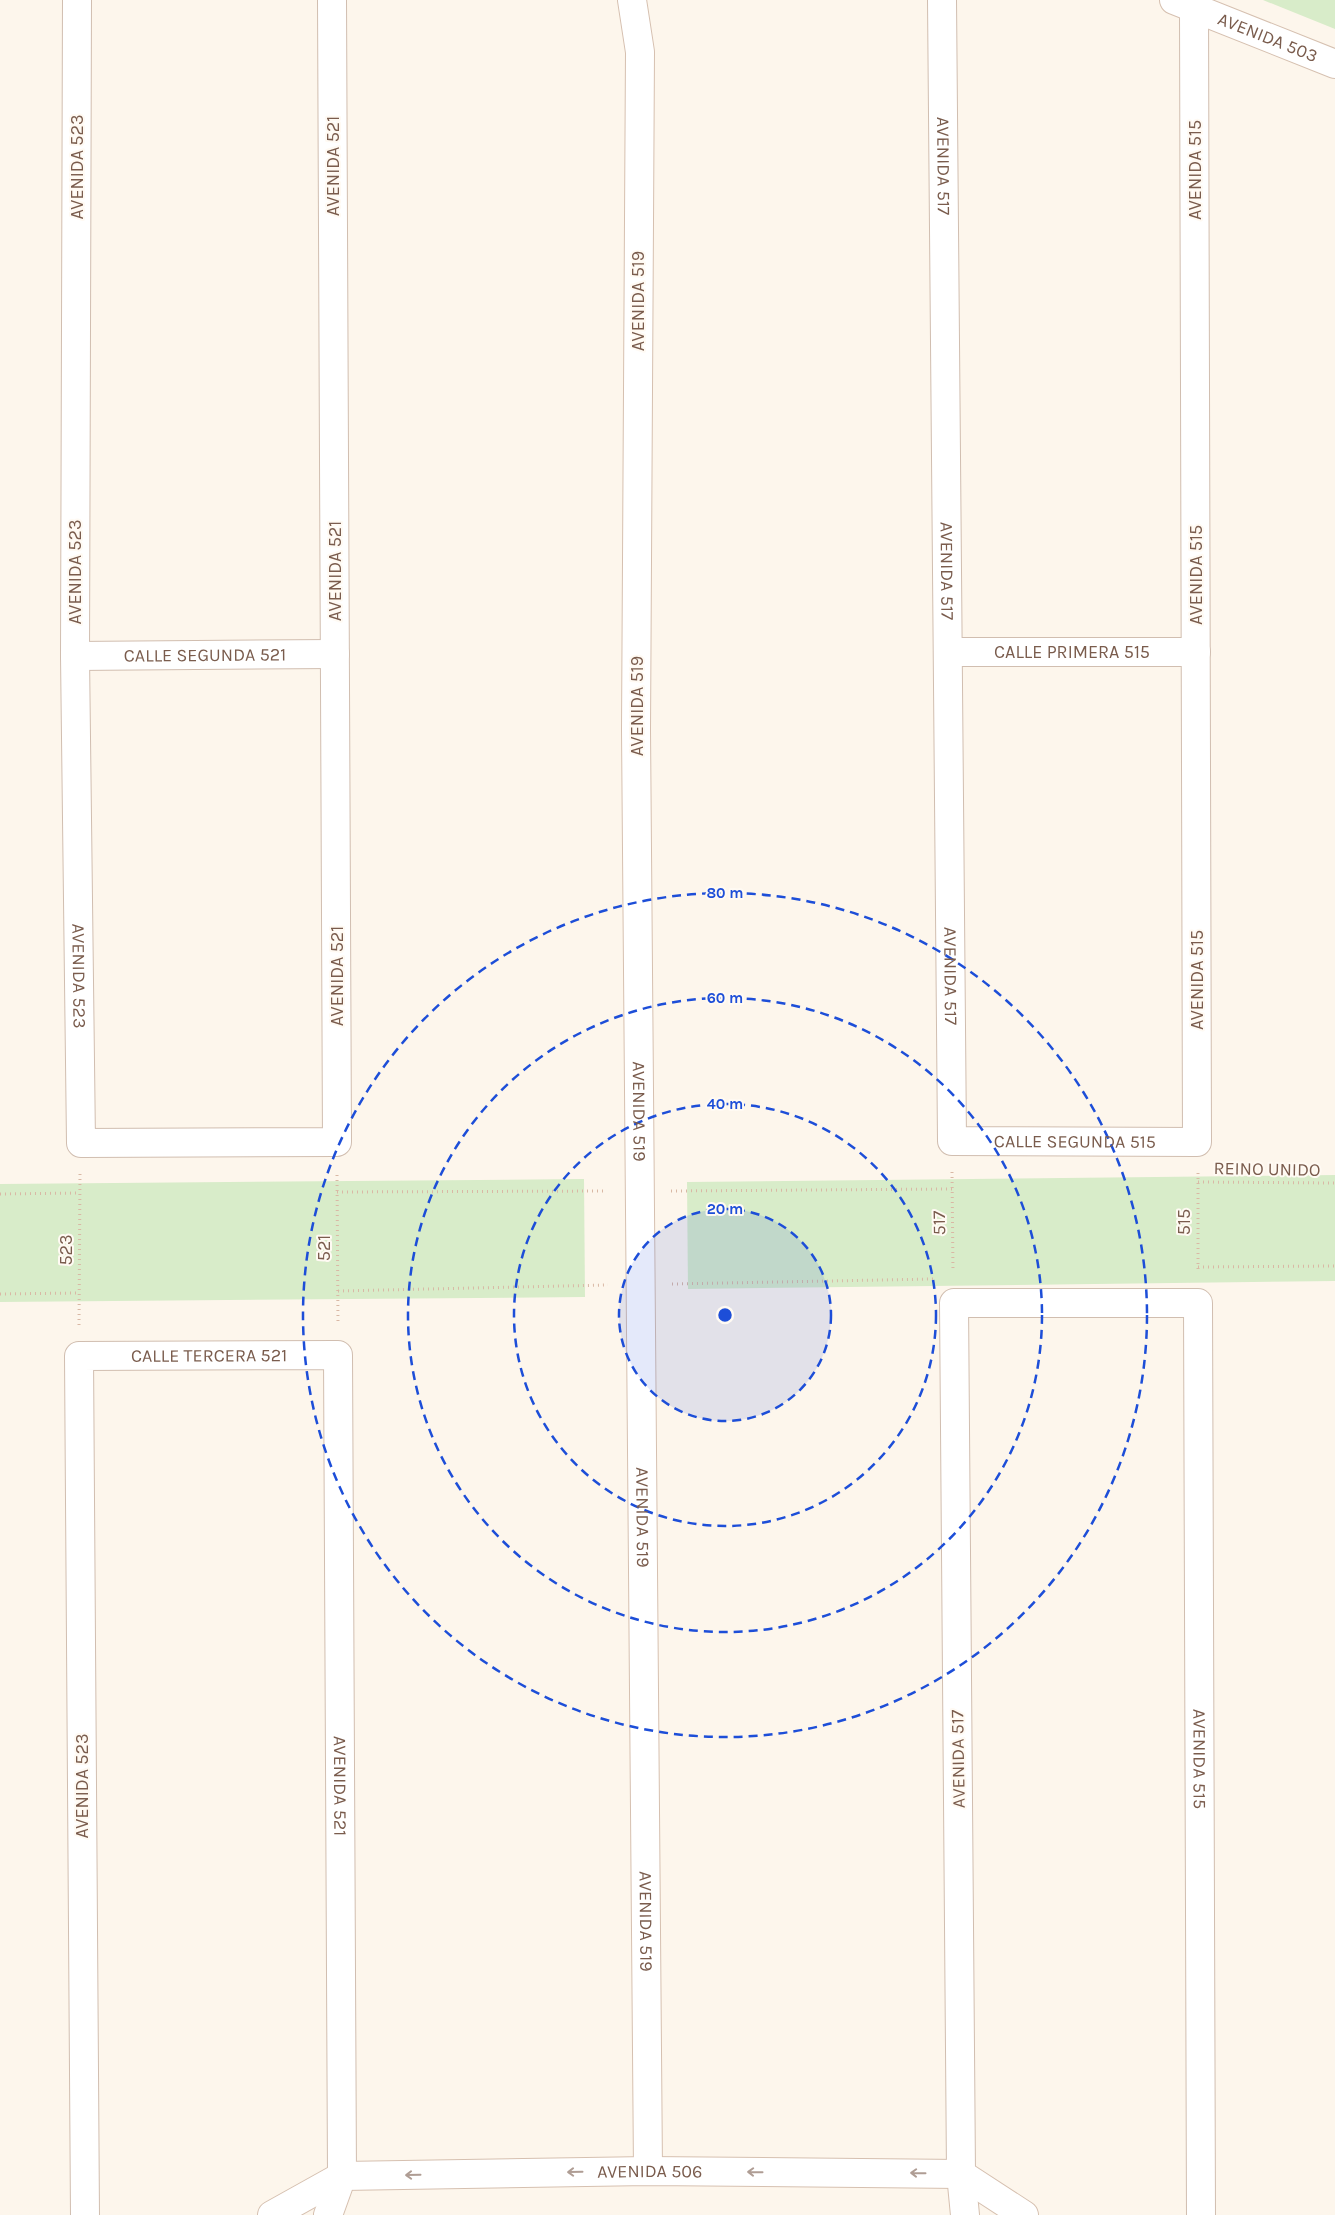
<svg xmlns="http://www.w3.org/2000/svg" width="1335" height="2215" viewBox="0 0 1335 2215" font-family="Karla,sans-serif">
  <style>
    .green { fill: #d8ecc9 }
    .lines { fill: none; stroke-linecap: round; stroke-linejoin: round }
    .street-casing { stroke: #d1beb0; stroke-width: 30 }
    .secondary-casing { stroke: #d6c0b0; stroke-width: 30 }
    .path { stroke: #d9b8a5; stroke-width: 3; stroke-dasharray: 1 4; stroke-linecap: butt }
    .street { stroke: #fff; stroke-width: 28 }
    .secondary { stroke: #fff; stroke-width: 28 }
    .oneway { stroke: #af9d94 }
    .ring { fill: none; stroke: #1d4ed8; stroke-width: 2.5; stroke-dasharray: 9 6 }
    .labels { text-anchor: middle; dominant-baseline: central; stroke-width: 4; stroke-linejoin: round; paint-order: stroke }
    .street-label { font-size: 18px; fill: #7a5c4d; stroke: #fffaf3 }
    .centre { fill: #1d4ed8; stroke: #fffaf3; stroke-width: 2.5 }
    .ring-label { font-size: 15px; text-anchor: middle; font-weight: bold; fill: #1d4ed8; stroke: #fffaf3; stroke-width: 4; stroke-linejoin: round; paint-order: stroke }
  </style>
  <rect width="100%" height="100%" fill="#fdf6ec"/>
  <g class="green">
    <polygon points="1263,0 1335,0 1335,29"/>
    <polygon points="1335,1175 1335,1281 688,1289 687,1182"/>
    <polygon points="584,1179 585,1297 0,1302 0,1184"/>
  </g>
  <g class="lines">
    <defs>
      <g id="street">
        <path id="s1" d="M77,0L75,656L81,1143L337,1142L332,0"/>
        <path id="s2" d="M942,0L952,1141L1197,1142L1194,9"/>
        <path id="s3" d="M948,652H1196"/>
        <path id="s4" d="M75,656L335,654"/>
        <path id="s5" d="M961,2174L954,1303H1198L1201,2215"/>
        <path id="s6" d="M85,2215L79,1356L338,1355L342,2176"/>
      </g>
      <g id="secondary">
        <path id="s7" d="M632,0L640,52L636,730L648,2171"/>
        <path id="s8" d="M1174,0L1335,64"/>
        <polyline points="961,2174 965,2215"/>
        <path id="s9" d="M272,2215L342,2176L648,2171L961,2174L1024,2215"/>
        <polyline points="328,2215 342,2176"/>
      </g>
    </defs>
    <use href="#street" class="street-casing"/>
    <use href="#secondary" class="secondary-casing"/>
    <g class="path">
      <polyline points="952,1172 953,1271"/>
      <polyline points="1198,1173 1198,1272"/>
      <polyline points="337,1175 338,1324"/>
      <polyline points="1198,1182 1335,1183"/>
      <polyline points="671,1191 953,1189"/>
      <polyline points="337,1192 607,1191"/>
      <polyline points="0,1194 80,1193"/>
      <polyline points="1198,1267 1335,1266"/>
      <polyline points="672,1284 933,1279"/>
      <polyline points="338,1291 608,1285"/>
      <polyline points="0,1294 79,1293"/>
      <polyline points="79,1325 80,1174"/>
    </g>
    <use href="#street" class="street"/>
    <use href="#secondary" class="secondary"/>
  </g>
  <defs><path id="oneway-shaft" d="M-6 0H5M1.5-3L5.5 0L1.5 3" fill="none" stroke-width="1.6" stroke-linecap="round" stroke-linejoin="round" transform="scale(1.25)"/></defs>
  <g class="oneway">
    <use href="#oneway-shaft" transform="translate(575 2172) rotate(179)"/>
    <use href="#oneway-shaft" transform="translate(755 2172) rotate(-179)"/>
    <use href="#oneway-shaft" transform="translate(918 2173) rotate(-179)"/>
    <use href="#oneway-shaft" transform="translate(413 2175) rotate(179)"/>
  </g>
  <circle cx="725" cy="1315" r="106" fill="#1d4ed8" fill-opacity=".12"/>
  <g class="ring">
    <circle cx="725" cy="1315" r="106"/>
    <circle cx="725" cy="1315" r="211"/>
    <circle cx="725" cy="1315" r="317"/>
    <circle cx="725" cy="1315" r="422"/>
  </g>
  <g class="labels">
    <g class="street-label">
      <text stroke="none"><textPath href="#s8" startOffset="101">AVENIDA 503</textPath></text>
      <text transform="translate(333 166) rotate(-90)">AVENIDA 521</text>
      <text stroke="none"><textPath href="#s2" startOffset="166">AVENIDA 517</textPath></text>
      <text transform="translate(77 167) rotate(-90)">AVENIDA 523</text>
      <text transform="translate(1195 170) rotate(-90)">AVENIDA 515</text>
      <text transform="translate(638 301) rotate(-90)">AVENIDA 519</text>
      <text transform="translate(335 571) rotate(-90)">AVENIDA 521</text>
      <text stroke="none"><textPath href="#s2" startOffset="571">AVENIDA 517</textPath></text>
      <text transform="translate(75 572) rotate(-90)">AVENIDA 523</text>
      <text transform="translate(1196 575) rotate(-90)">AVENIDA 515</text>
      <text stroke="none"><textPath href="#s3" startOffset="124">CALLE PRIMERA 515</textPath></text>
      <text stroke="none"><textPath href="#s4" startOffset="130">CALLE SEGUNDA 521</textPath></text>
      <text transform="translate(637 706) rotate(-90)">AVENIDA 519</text>
      <text transform="translate(337 976) rotate(-90)">AVENIDA 521</text>
      <text stroke="none"><textPath href="#s2" startOffset="976">AVENIDA 517</textPath></text>
      <text stroke="none"><textPath href="#s1" startOffset="976">AVENIDA 523</textPath></text>
      <text transform="translate(1197 980) rotate(-90)">AVENIDA 515</text>
      <text stroke="none"><textPath href="#s7" startOffset="1112">AVENIDA 519</textPath></text>
      <text stroke="none"><textPath href="#s2" startOffset="1264">CALLE SEGUNDA 515</textPath></text>
      <text transform="translate(1267 1169) rotate(1)">REINO UNIDO</text>
      <text transform="translate(1184 1222) rotate(-90)">515</text>
      <text transform="translate(939 1223) rotate(-91)">517</text>
      <text transform="translate(324 1248) rotate(-90)">521</text>
      <text transform="translate(66 1250) rotate(-90)">523</text>
      <text stroke="none"><textPath href="#s6" startOffset="989">CALLE TERCERA 521</textPath></text>
      <text stroke="none"><textPath href="#s7" startOffset="1518">AVENIDA 519</textPath></text>
      <text transform="translate(958 1759) rotate(-91)">AVENIDA 517</text>
      <text stroke="none"><textPath href="#s5" startOffset="1571">AVENIDA 515</textPath></text>
      <text transform="translate(82 1786) rotate(-90)">AVENIDA 523</text>
      <text stroke="none"><textPath href="#s6" startOffset="1549">AVENIDA 521</textPath></text>
      <text stroke="none"><textPath href="#s7" startOffset="1922">AVENIDA 519</textPath></text>
      <text stroke="none"><textPath href="#s9" startOffset="388">AVENIDA 506</textPath></text>
    </g>
  </g>
  <circle cx="725" cy="1315" r="8" class="centre"/>
  <g class="ring-label">
    <text x="725" y="898">80 m</text>
    <text x="725" y="1003">60 m</text>
    <text x="725" y="1109">40 m</text>
    <text x="725" y="1214">20 m</text>
  </g>
</svg>
